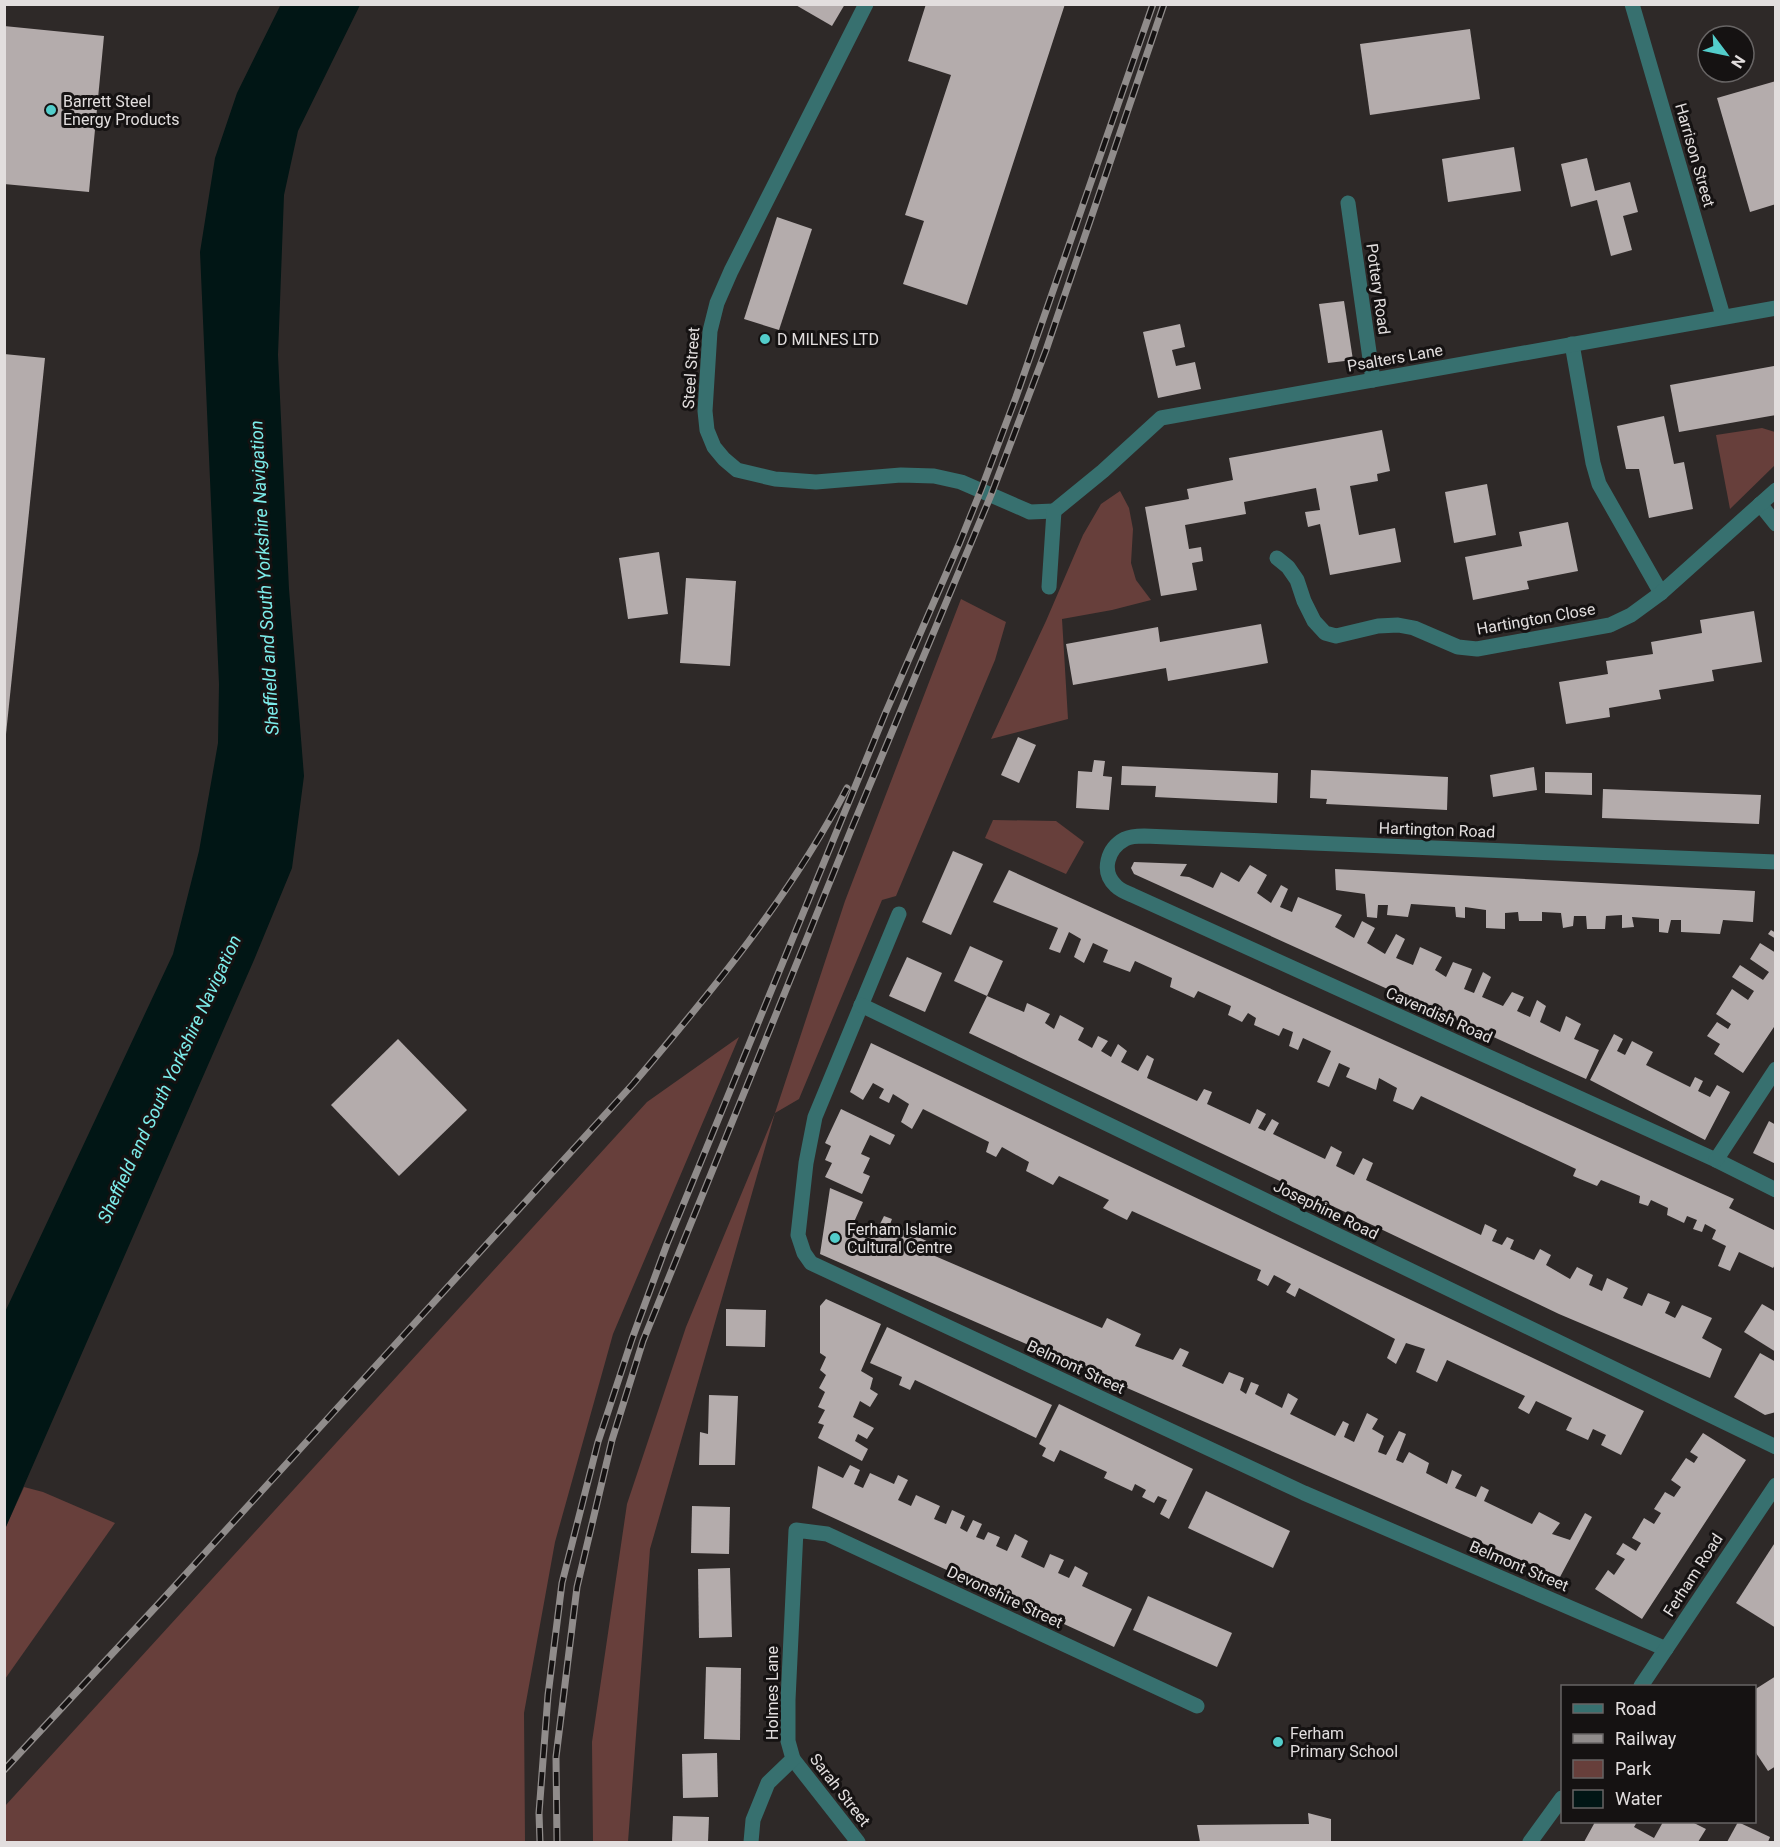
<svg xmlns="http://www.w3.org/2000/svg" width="1780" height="1847" viewBox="0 0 1780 1847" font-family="Roboto,sans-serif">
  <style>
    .green { fill: #673f3b }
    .water { fill: #011615 }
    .building { fill: #b4acac }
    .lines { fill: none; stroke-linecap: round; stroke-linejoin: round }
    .minor { stroke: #37706f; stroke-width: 15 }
    .tertiary { stroke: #37706f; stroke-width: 15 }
    .rail-casing { stroke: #908c8b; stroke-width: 7 }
    .rail { stroke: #151212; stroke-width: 4.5; stroke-dasharray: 14; stroke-linecap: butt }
    .poi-dot { fill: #53cdcb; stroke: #151212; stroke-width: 2 }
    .labels { text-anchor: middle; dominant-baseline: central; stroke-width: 6; stroke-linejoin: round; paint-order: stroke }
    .poi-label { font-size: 16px; fill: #e2dede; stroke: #151212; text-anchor: start }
    .street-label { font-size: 16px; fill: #e2dede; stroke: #151212 }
    .water-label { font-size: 18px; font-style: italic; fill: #7dedeb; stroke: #151212 }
  </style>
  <rect width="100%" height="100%" fill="#2e2928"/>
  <g class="green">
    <polygon points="1762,428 1775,432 1775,465 1730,509 1716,435"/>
    <polygon points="1120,491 1129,508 1133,529 1131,563 1136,580 1151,600 1112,610 1062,619 1068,719 991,739 1046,621 1083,535 1101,504"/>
    <polygon points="961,599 1006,622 995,660 896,896 882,900 799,1099 775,1113 650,1549 628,1842 593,1842 592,1742 627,1504 686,1327 775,1113 845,901"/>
    <polygon points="993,820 1056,821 1084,842 1066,874 985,838"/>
    <polygon points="739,1037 613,1334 555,1542 524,1713 525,1842 5,1842 5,1806 647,1102"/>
    <polygon points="24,1487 43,1492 115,1523 5,1679 5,1529"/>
  </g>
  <polygon class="water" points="281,4 360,5 298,131 284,195 278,355 289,589 304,776 292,868 254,960 5,1529 5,1312 173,954 199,851 218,743 219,684 200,252 215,158 237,93"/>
  <g class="building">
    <polygon points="794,4 845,4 832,26"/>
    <polygon points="926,4 1065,4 967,305 903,284 924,221 905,215 951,75 908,61"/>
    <polygon points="4,26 104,36 89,192 4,184"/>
    <polygon points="1470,29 1480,99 1370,115 1360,44"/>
    <polygon points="1776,81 1776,204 1750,212 1717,98"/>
    <polygon points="1514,147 1521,191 1448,202 1442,159"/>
    <polygon points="1587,158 1595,191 1630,182 1638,212 1623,216 1632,250 1611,256 1597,200 1571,207 1561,164"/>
    <polygon points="777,217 812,229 779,330 744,319"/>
    <polygon points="1344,301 1353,360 1328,363 1319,304"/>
    <polygon points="1180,324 1185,347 1172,350 1176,366 1195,362 1201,389 1158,398 1143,332"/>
    <polygon points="4,354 45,358 6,734 4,734"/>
    <polygon points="1774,366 1776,415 1679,432 1670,385"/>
    <polygon points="1664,416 1674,464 1684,462 1693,509 1649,518 1639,469 1626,469 1617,426"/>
    <polygon points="1382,430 1390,471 1377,474 1378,481 1350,486 1359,535 1395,528 1401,562 1330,575 1320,524 1308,527 1305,512 1320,510 1316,488 1244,502 1246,514 1185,525 1189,549 1201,547 1203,561 1192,563 1197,590 1161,596 1145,507 1189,499 1187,489 1233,480 1229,458"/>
    <polygon points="1487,484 1496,535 1454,543 1445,492"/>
    <polygon points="1568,522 1578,571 1527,581 1529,589 1473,600 1465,557 1522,546 1519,532"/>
    <polygon points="659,552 668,614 628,619 619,558"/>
    <polygon points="686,578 736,581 730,666 680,663"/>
    <polygon points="1754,611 1762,662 1712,670 1714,681 1659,690 1661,699 1609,708 1610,717 1566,724 1559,682 1608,674 1606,661 1653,654 1651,642 1702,633 1700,620"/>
    <polygon points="1261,624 1268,663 1168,681 1166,668 1073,685 1066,644 1158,627 1160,642"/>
    <polygon points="1018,737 1036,745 1019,783 1001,775"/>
    <polygon points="1094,760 1105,761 1103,776 1112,777 1109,810 1076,808 1078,771 1092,772"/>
    <polygon points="1122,766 1278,773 1277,803 1155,797 1156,786 1121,785"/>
    <polygon points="1534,767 1537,790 1493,797 1490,775"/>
    <polygon points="1311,770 1448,777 1447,810 1326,804 1327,799 1310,798"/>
    <polygon points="1545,772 1592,773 1592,795 1545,793"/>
    <polygon points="1603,789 1761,795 1759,824 1602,818"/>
    <polygon points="953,851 983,864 951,935 922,922"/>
    <polygon points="1134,862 1187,864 1180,876 1189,877 1213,888 1221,872 1239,882 1250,865 1267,875 1257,893 1271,903 1281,885 1288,889 1280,907 1292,912 1298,897 1342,915 1335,927 1354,938 1362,921 1375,928 1367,943 1385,954 1396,934 1405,939 1396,958 1413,965 1420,947 1442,957 1435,970 1446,977 1453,962 1472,969 1464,989 1474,993 1483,972 1491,977 1482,997 1503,1006 1512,992 1524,997 1517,1011 1530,1017 1537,1000 1546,1006 1540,1022 1560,1032 1566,1016 1581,1024 1574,1039 1599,1050 1586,1079 1134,874 1131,868"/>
    <polygon points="1335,869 1755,891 1753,922 1723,920 1720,934 1681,932 1681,920 1671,920 1668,933 1659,932 1659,919 1632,917 1634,927 1622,928 1622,915 1606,916 1605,929 1587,929 1586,916 1574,916 1573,926 1563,928 1561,913 1542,912 1542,921 1519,921 1518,912 1505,913 1505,929 1486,928 1486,910 1465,907 1465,918 1456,917 1455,907 1411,904 1408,917 1387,915 1388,905 1378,905 1377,918 1367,917 1365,894 1336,890"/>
    <polygon points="1009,870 1734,1199 1729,1208 1776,1231 1776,1263 1773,1268 1739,1252 1730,1271 1718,1266 1726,1246 1712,1239 1716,1230 1705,1224 1702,1232 1693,1229 1697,1220 1687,1216 1684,1223 1667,1215 1668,1208 1651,1200 1648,1206 1639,1203 1640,1196 1601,1180 1597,1186 1573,1176 1576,1169 1421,1096 1413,1110 1393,1101 1397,1088 1379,1078 1376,1090 1346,1077 1350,1068 1339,1063 1329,1087 1317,1082 1331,1051 1303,1038 1298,1050 1289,1046 1293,1032 1283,1028 1279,1036 1254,1025 1256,1018 1248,1013 1242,1022 1228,1015 1231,1006 1198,991 1194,998 1170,987 1172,978 1135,961 1130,972 1103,962 1108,950 1093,943 1084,963 1074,957 1081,939 1069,932 1060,953 1049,949 1058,928 993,902"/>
    <polygon points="1771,930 1776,933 1776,939 1768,934"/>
    <polygon points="1760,943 1776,953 1776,1024 1743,1073 1714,1054 1720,1044 1707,1036 1717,1022 1728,1029 1731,1024 1716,1014 1732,989 1748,1000 1754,991 1732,977 1740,965 1763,980 1769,972 1750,959"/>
    <polygon points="970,946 1003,961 987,996 954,981"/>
    <polygon points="907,957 942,973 925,1012 889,996"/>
    <polygon points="987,996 1024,1012 1027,1003 1050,1014 1045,1023 1054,1029 1060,1015 1084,1028 1078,1040 1092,1048 1098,1036 1108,1041 1101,1051 1111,1057 1118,1044 1127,1051 1121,1062 1138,1071 1147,1055 1154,1059 1147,1078 1197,1101 1204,1089 1212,1092 1207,1104 1250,1124 1257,1109 1266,1114 1258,1128 1265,1131 1272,1119 1279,1123 1273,1134 1325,1159 1331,1146 1342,1152 1336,1166 1354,1175 1363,1158 1373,1163 1366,1180 1481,1235 1485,1224 1497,1230 1492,1241 1502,1245 1507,1237 1514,1240 1510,1249 1534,1260 1540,1249 1551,1255 1546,1265 1570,1279 1577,1267 1593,1275 1589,1285 1602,1291 1607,1278 1628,1288 1623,1298 1642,1306 1648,1293 1670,1302 1665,1313 1675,1318 1682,1305 1712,1318 1702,1338 1722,1349 1710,1378 1559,1314 969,1033"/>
    <polygon points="1614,1034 1623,1039 1617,1051 1625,1055 1632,1041 1653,1052 1646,1065 1690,1087 1695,1077 1703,1081 1698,1091 1710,1097 1717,1085 1730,1092 1705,1140 1590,1080"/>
    <polygon points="398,1039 467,1110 399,1176 331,1105"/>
    <polygon points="871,1043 1644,1411 1621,1455 1601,1445 1606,1435 1593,1429 1588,1440 1566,1430 1572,1418 1536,1401 1529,1414 1518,1408 1525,1396 1447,1360 1437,1382 1416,1372 1425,1349 1406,1343 1396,1364 1387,1358 1395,1339 1299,1288 1295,1297 1286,1292 1291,1284 1274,1275 1268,1286 1257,1280 1261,1270 1132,1211 1127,1220 1103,1208 1109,1200 1059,1176 1053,1185 1026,1171 1029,1162 1002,1147 996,1157 986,1152 989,1142 923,1109 912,1129 901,1122 909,1104 893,1094 889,1103 879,1098 884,1089 873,1083 863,1100 850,1092"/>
    <polygon points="841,1109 895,1135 890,1145 870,1135 861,1154 870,1158 863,1173 870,1176 862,1194 825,1177 832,1163 825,1160 831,1146 825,1143"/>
    <polygon points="1769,1121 1776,1125 1776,1164 1753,1153"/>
    <polygon points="830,1188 863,1202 854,1222 876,1232 884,1216 892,1219 887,1232 896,1237 901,1229 933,1244 928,1253 1102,1328 1107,1318 1141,1334 1135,1346 1173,1360 1180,1348 1189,1352 1182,1366 1223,1384 1229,1372 1244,1378 1240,1390 1246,1394 1251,1382 1259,1385 1255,1394 1282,1408 1288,1393 1298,1399 1290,1414 1335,1436 1343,1421 1349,1424 1344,1437 1354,1442 1367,1413 1378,1419 1372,1429 1384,1436 1378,1452 1386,1455 1399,1431 1406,1434 1396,1460 1403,1463 1409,1452 1429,1463 1426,1473 1447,1484 1452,1470 1462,1475 1455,1488 1476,1497 1481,1486 1489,1490 1484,1501 1532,1524 1539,1512 1560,1523 1552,1534 1570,1540 1585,1513 1592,1517 1560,1577 820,1254"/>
    <polygon points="826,1299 881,1324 861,1371 873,1378 870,1389 878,1394 870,1407 860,1401 853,1417 874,1428 867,1439 858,1434 855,1441 868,1449 862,1461 818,1438 824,1425 818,1423 825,1410 818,1407 825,1392 819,1388 826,1375 820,1370 826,1357 820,1353 820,1306"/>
    <polygon points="1762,1304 1776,1312 1776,1352 1744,1332"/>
    <polygon points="726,1309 766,1310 765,1347 726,1346"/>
    <polygon points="887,1327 1052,1405 1036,1438 915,1380 910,1390 899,1385 902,1377 870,1363"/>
    <polygon points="1760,1353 1776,1362 1776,1412 1765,1415 1734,1397"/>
    <polygon points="709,1395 738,1396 735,1465 699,1465 700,1432 708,1434"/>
    <polygon points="1059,1404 1193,1469 1169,1519 1160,1514 1167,1500 1158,1496 1154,1503 1142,1497 1146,1490 1135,1484 1132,1491 1104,1478 1107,1472 1060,1450 1054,1462 1042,1456 1046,1448 1039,1444"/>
    <polygon points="1703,1433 1746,1460 1642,1619 1595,1589 1608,1570 1614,1575 1625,1559 1616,1554 1623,1543 1636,1551 1641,1543 1632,1538 1644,1518 1654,1524 1661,1513 1654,1509 1665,1492 1674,1497 1681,1487 1671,1480 1686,1458 1694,1463 1698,1457 1690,1452"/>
    <polygon points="850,1465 860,1470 854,1484 863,1488 870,1473 894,1484 898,1475 908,1480 898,1500 911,1506 916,1495 940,1506 934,1519 946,1524 952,1510 965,1516 960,1528 967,1532 973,1520 982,1524 976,1537 984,1540 988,1532 1000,1537 996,1546 1007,1551 1015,1534 1028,1541 1021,1557 1044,1568 1050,1554 1064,1560 1058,1573 1069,1578 1075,1566 1088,1573 1082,1586 1132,1609 1114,1647 812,1508 818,1466 843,1478"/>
    <polygon points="1206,1491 1290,1531 1273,1568 1188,1528"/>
    <polygon points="692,1506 730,1507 729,1554 691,1553"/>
    <polygon points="1776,1541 1776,1628 1736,1603"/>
    <polygon points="730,1568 732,1637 699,1638 698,1569"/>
    <polygon points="1148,1596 1232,1633 1217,1667 1133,1630"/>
    <polygon points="706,1667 741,1668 740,1740 704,1739"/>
    <polygon points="1776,1676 1776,1766 1768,1771 1754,1750 1754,1690"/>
    <polygon points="717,1753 718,1797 683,1798 682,1754"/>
    <polygon points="1308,1813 1331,1819 1331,1842 1200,1842 1197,1825 1309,1824"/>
    <polygon points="673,1816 709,1817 708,1842 672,1842"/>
    <polygon points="1595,1822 1637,1822 1634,1827 1654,1838 1663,1822 1692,1822 1706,1829 1698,1842 1584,1842"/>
    <polygon points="1738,1822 1770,1837 1768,1842 1727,1842"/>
  </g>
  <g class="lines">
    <g class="minor">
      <polyline points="866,4 731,271 717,303 710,331 705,411 707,430 714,447 724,459 737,470 775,479 816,482 901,475 934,476 961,482 1030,512 1054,511"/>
      <polyline points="1632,4 1723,316"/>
      <polyline points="1348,203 1373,380"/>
      <polyline points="1572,344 1593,463 1599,484 1661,593"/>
      <polyline points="1760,504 1776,524"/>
      <polyline points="1054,511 1103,471 1161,418 1776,308"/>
      <polyline points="1277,558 1288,567 1297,580 1304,601 1314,621 1325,633 1336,636 1378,626 1398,625 1414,628 1458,647 1477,649 1610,625 1631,615 1661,593 1776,490"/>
      <polyline points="1049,587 1054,511"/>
      <path d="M1776,862L1144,836C1138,836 1131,836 1125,839C1108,848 1100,871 1116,886C1120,890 1127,893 1132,895L1716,1160L1776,1190"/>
      <polyline points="899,914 815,1117 806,1163 798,1235 804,1253 811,1263 1304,1493 1666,1649"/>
      <polyline points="861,1005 1776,1447"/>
      <polyline points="1716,1160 1776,1069"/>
      <polyline points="793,1759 858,1842"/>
      <polyline points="751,1842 753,1820 768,1783 793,1759 788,1741 788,1700 796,1530 827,1534 1197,1706"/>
    </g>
    <g class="tertiary">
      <polyline points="1641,1686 1776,1485"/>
      <polyline points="1530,1842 1562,1798"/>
    </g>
    <defs>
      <g id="rail">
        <path d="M4,1770L164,1598L633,1084C712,991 790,897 847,788"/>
        <polyline points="540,1842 539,1813 548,1695 562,1583 598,1442 632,1339 667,1244 885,714 960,542 981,490 1016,397 1153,4"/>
        <polyline points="557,1842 556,1757 577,1587 612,1440 643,1341 851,830 991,495 1046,350 1164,4"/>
      </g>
    </defs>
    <use href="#rail" class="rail-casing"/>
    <use href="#rail" class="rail"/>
  </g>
  <g class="poi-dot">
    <circle cx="51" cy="110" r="6"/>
    <circle cx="765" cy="339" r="6"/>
    <circle cx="835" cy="1238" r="6"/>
    <circle cx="1278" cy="1742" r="6"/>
  </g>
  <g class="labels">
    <g class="poi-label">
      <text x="63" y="101">Barrett Steel<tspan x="63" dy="18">Energy Products</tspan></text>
      <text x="777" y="339">D MILNES LTD</text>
      <text x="847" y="1229">Ferham Islamic<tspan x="847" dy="18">Cultural Centre</tspan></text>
      <text x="1290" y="1733">Ferham<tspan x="1290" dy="18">Primary School</tspan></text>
    </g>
    <g class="street-label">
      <text transform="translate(1695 155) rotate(74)">Harrison Street</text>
      <text transform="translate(1378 289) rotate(82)">Pottery Road</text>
      <text transform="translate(1395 358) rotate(-10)">Psalters Lane</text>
      <text transform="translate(691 368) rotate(-86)">Steel Street</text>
      <text transform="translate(1536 619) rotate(-10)">Hartington Close</text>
      <text transform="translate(1437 830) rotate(2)">Hartington Road</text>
      <text transform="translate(1439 1015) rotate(24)">Cavendish Road</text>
      <text transform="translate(1326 1210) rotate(26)">Josephine Road</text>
      <text transform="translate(1076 1367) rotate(25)">Belmont Street</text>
      <text transform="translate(1519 1566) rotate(23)">Belmont Street</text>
      <text transform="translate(1693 1575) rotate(-57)">Ferham Road</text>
      <text transform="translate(1005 1597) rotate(25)">Devonshire Street</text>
      <text transform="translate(772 1693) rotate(-90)">Holmes Lane</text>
      <text transform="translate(840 1790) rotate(52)">Sarah Street</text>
    </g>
    <g class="water-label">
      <text transform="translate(264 578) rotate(-93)">Sheffield and South Yorkshire Navigation</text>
      <text transform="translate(169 1079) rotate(-65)">Sheffield and South Yorkshire Navigation</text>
    </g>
  </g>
  <rect width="1780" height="1847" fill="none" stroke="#e2dede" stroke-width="12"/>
  <rect x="1561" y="1685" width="195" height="138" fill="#151212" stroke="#676464" stroke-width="1.5"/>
  <rect x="1573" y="1704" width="30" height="9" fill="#37706f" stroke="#676464" stroke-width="1.5"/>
  <text x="1615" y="1715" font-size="18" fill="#e2dede">Road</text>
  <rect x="1573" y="1734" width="30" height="9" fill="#908c8b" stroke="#676464" stroke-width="1.5"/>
  <text x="1615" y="1745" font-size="18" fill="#e2dede">Railway</text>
  <rect x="1573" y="1760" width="30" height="18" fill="#673f3b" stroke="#676464" stroke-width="1.5"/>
  <text x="1615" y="1775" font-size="18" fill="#e2dede">Park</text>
  <rect x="1573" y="1790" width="30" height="18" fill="#011615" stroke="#676464" stroke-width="1.5"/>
  <text x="1615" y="1805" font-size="18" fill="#e2dede">Water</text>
  <g transform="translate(1726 54) rotate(122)"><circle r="28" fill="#151212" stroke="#676464" stroke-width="1.5"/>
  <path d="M0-4.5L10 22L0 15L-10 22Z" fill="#53cdcb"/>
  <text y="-9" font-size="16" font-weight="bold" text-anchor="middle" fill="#e2dede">N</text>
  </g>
</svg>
